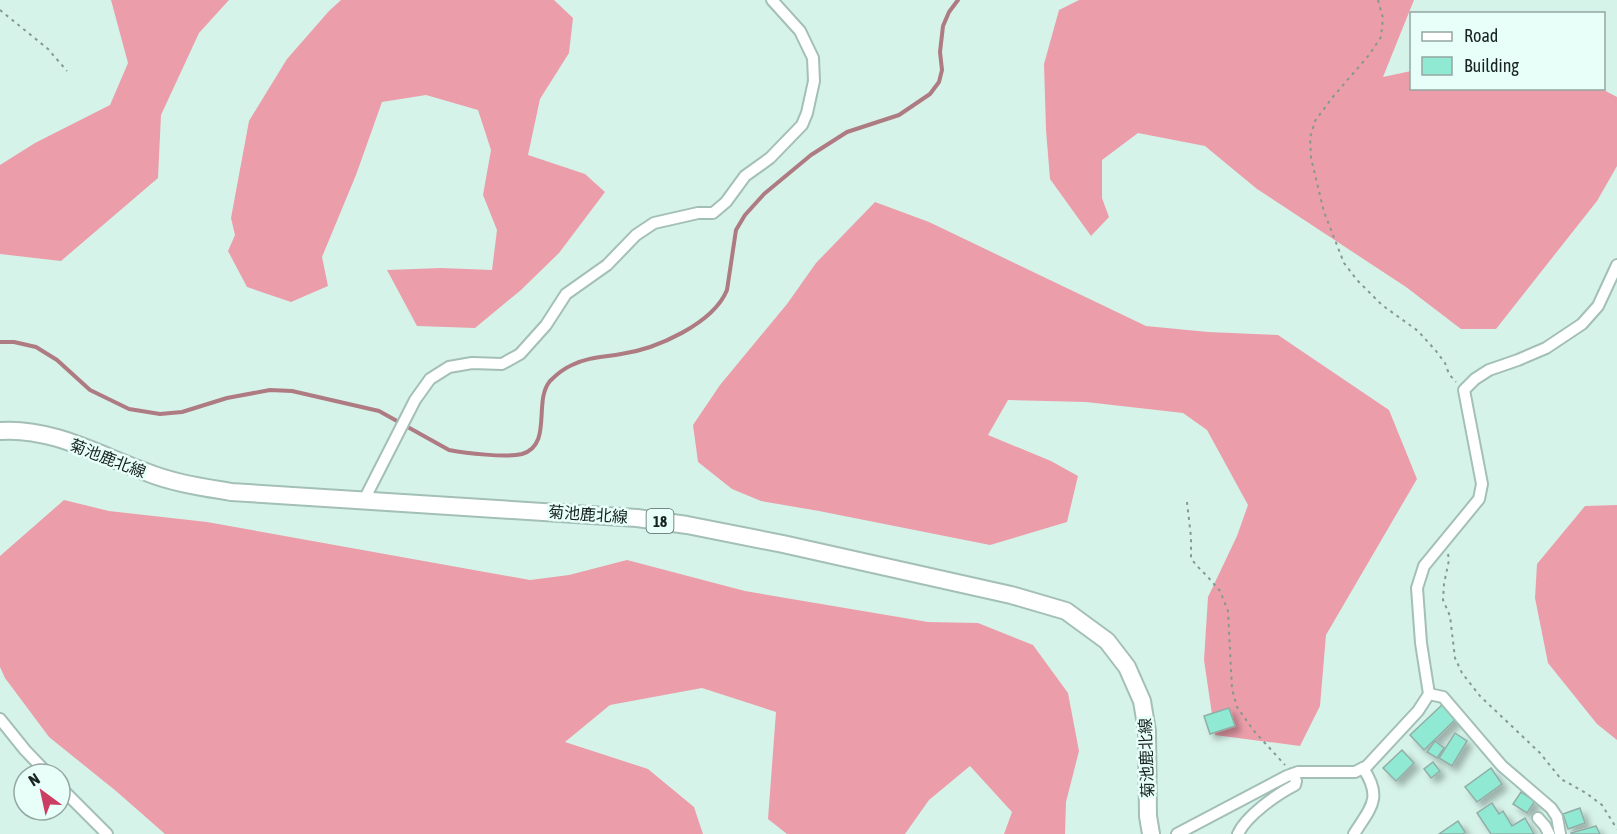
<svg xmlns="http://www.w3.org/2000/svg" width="1617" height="834" viewBox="0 0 1617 834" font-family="'Asap Condensed','Noto Sans JP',sans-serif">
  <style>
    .forest { fill: #eb9eaa }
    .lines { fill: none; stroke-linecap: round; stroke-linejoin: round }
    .stream { stroke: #ae7b82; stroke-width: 4 }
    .building { fill: #90e9d3; stroke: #92ada5; stroke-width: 1.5; filter: url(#shadow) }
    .street-casing { stroke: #a3bfb7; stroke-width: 14 }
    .primary-casing { stroke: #a3bfb7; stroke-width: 20 }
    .path { stroke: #849992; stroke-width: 2; stroke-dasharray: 3 4.5; stroke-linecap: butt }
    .street { stroke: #fff; stroke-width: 10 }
    .primary { stroke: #fff; stroke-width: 16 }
    .labels { text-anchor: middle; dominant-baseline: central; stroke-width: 5; stroke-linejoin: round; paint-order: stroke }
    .shield { fill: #e7fff8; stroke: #566460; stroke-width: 1.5 }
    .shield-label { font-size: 15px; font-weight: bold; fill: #18221f }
    .street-label { font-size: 16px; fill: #18221f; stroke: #e7fff8 }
  </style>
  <defs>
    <filter id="shadow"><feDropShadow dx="5.5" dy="5.5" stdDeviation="3" flood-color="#0004"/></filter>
  </defs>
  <rect width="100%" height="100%" fill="#d6f3ea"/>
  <g class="forest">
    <polygon points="111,0 229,0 199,33 161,115 158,178 61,261 0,254 0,165 35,143 110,105 128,63"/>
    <polygon points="341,0 554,0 573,18 569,53 540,99 528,155 585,174 605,192 559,253 521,290 475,328 417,326 387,270 441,268 492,270 497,230 483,195 491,150 478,110 426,95 382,102 356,175 322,257 328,286 291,302 247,287 228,251 235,235 231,218 249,121 287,59 329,11"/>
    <polygon points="1079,0 1414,0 1383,77 1411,71 1412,88 1602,89 1617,97 1617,166 1597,201 1496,329 1461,329 1406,287 1257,189 1205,146 1138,133 1102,160 1102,198 1109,217 1091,236 1050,179 1046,130 1044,64 1059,10"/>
    <polygon points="875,202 929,222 1146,326 1208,332 1278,335 1389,410 1417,479 1326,635 1320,706 1300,746 1215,735 1204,660 1208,597 1237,536 1248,505 1207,430 1183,413 1086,402 1008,400 988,435 1051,461 1078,476 1067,522 990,545 819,511 761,501 732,489 698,462 693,425 720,385 787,304 816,263"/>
    <polygon points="64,500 109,511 207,522 530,580 569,575 627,560 745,591 928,622 978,623 1033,645 1068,693 1079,751 1066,802 1065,834 1004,834 1012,812 970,766 929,800 905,834 787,834 768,819 776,712 702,688 610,705 565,742 648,769 694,807 703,834 165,834 116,791 49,737 5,678 0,667 0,556"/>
    <polygon points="1617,505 1617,740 1597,724 1548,663 1535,598 1537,564 1585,506"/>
  </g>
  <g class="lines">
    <path class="stream" d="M0,342H14L36,347L57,360L90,390L129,409L160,414L182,412L227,398L270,390L292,391L379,411L449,450C465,453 506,458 522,454C553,445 533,401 550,381C555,376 565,368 572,365C588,357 604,357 621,354C656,349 713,324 727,290L736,230L745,215L764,194L811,155L847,132L899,115L930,94L939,82L942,70L940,52L943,26L949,12L958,0"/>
  </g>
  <g class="building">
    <polygon points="1444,703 1458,717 1424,750 1410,735"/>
    <polygon points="1229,708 1235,726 1210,734 1204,716"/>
    <polygon points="1455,733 1467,741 1452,766 1439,758"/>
    <polygon points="1435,741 1444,748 1437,758 1427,752"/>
    <polygon points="1402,750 1414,763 1396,781 1383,768"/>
    <polygon points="1433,762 1440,771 1431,778 1424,769"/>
    <polygon points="1491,768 1502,784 1477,802 1465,787"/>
    <polygon points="1521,792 1535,801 1527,813 1513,804"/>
    <polygon points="1492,803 1499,814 1503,811 1512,826 1525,818 1534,834 1491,834 1477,813"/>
    <polygon points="1580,808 1585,823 1568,829 1563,814"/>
    <polygon points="1458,821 1465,832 1463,834 1439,834"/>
    <polygon points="1596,826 1600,834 1571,834 1571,833"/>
  </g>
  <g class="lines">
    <defs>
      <g id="street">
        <polyline points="364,500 415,400 430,379 449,367 472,363 502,364 520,354 546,325 566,294 607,265 636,235 654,223 698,213 713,213 726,202 745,176 770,158 802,125 807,113 814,81 813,58 800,31 772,0"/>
        <polyline points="1429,694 1443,697 1502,766 1551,808 1557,817 1560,834"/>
        <polyline points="0,719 25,750 48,774"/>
        <polyline points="60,787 107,834"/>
        <polyline points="1538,818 1545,826 1549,834"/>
        <polyline points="1177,834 1287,776 1298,772 1355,772 1367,766 1418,711 1429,694 1421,643 1417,588 1424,566 1479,499 1482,484 1464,390 1475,379 1489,370 1518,360 1546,348 1582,324 1598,306 1617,265"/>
        <path d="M1238,834C1246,816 1277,794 1295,785L1296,781L1293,774"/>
        <path d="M1354,834C1371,807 1383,798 1363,768"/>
      </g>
      <path id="primary" d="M0,431C51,427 99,455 146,472C173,483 202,487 231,492L637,518L687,525L783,544L1011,595L1066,611L1107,641L1127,667L1142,701L1147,731L1148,816L1151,834"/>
    </defs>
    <use href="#street" class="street-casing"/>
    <use href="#primary" class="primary-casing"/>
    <g class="path">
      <polyline points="1378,0 1383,18 1381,37 1369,55 1332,98 1315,121 1310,138 1311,158 1324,212 1344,263 1357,280 1382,305 1418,331 1436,351 1445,363 1449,374 1456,382"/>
      <polyline points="0,10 48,49 67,71"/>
      <polyline points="1187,502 1191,537 1191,558 1196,565 1207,576 1220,591 1228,611 1232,689 1237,707 1254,731 1285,765"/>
      <polyline points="1448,554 1449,560 1444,584 1443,600 1450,616 1455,658 1462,673 1480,696 1540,753 1561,779 1586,793 1602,805 1617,829"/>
    </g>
    <use href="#street" class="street"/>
    <use href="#primary" class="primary"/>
  </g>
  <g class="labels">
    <rect class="shield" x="646.5" y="509" width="27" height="24" rx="4.5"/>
    <g class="shield-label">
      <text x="660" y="521">18</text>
    </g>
    <g class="street-label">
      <text transform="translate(108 458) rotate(21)">菊池鹿北線</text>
      <text transform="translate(588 514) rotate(4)">菊池鹿北線</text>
      <text transform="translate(1146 758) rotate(-92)">菊池鹿北線</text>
    </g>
  </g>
  <rect x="1410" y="12" width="195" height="78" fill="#e7fff8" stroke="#94a7a1" stroke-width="1.5"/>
  <rect x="1422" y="32" width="30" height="9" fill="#ffffff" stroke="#94a7a1" stroke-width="1.5"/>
  <text x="1464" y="42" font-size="18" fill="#18221f">Road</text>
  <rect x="1422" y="57" width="30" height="18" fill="#90e9d3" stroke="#94a7a1" stroke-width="1.5"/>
  <text x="1464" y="72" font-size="18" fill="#18221f">Building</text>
  <g transform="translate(42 792) rotate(327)"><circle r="28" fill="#e7fff8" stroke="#94a7a1" stroke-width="1.5"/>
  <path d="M0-4.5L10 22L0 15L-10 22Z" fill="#cc3d63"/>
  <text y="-9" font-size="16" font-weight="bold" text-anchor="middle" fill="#18221f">N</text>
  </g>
</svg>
